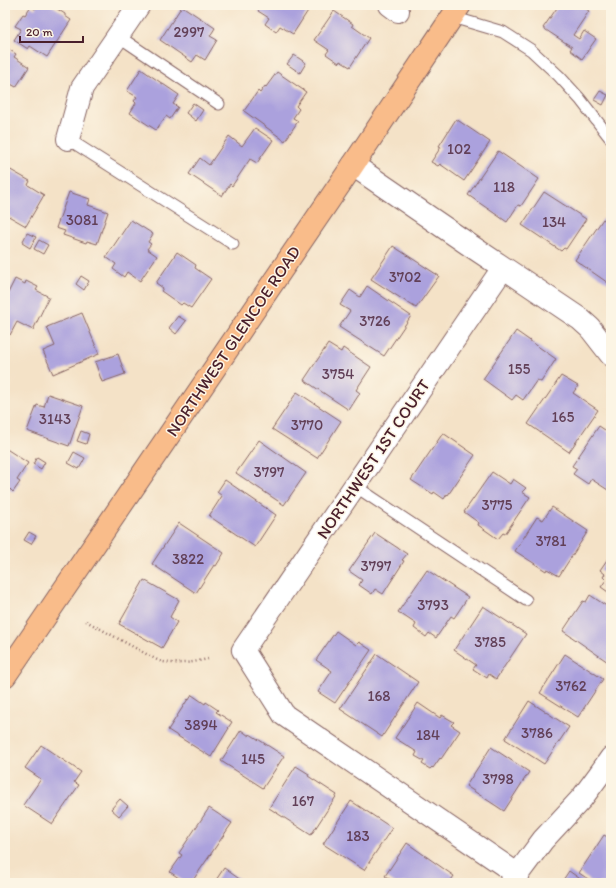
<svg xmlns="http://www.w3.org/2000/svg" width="616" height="888" viewBox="0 0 616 888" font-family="Itim,sans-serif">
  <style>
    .building { fill: #aba1dd }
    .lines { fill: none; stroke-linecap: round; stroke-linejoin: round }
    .lane-casing { stroke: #866362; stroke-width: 13 }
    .street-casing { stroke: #866362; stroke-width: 24 }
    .primary-casing { stroke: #866362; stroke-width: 24 }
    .path { stroke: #866362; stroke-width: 2.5; stroke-dasharray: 1 3; stroke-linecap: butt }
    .lane { stroke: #fff; stroke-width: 11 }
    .street { stroke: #fff; stroke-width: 22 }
    .primary { stroke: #f9bc8a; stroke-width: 22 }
    .labels { text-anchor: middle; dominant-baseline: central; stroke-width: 3; stroke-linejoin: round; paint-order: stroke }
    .number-label { font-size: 15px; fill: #624058 }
    .street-label { font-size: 17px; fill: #4a1f2b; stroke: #fcf5e5 }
  </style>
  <rect width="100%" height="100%" fill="#fcf5e5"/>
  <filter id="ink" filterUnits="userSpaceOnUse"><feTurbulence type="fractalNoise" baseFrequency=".025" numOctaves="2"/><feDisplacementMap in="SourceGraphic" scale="8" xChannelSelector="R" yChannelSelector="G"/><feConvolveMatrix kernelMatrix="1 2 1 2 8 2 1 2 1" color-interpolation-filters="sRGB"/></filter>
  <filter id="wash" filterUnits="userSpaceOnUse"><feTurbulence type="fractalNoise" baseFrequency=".012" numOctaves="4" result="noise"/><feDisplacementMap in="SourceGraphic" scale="16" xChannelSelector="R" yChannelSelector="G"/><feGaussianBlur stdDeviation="0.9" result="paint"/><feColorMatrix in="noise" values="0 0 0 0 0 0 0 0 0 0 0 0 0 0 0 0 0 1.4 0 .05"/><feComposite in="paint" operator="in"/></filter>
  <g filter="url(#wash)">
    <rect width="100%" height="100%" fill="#f4e2c7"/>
    <g id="blocks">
      <g class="building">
        <polygon points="37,5 51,5 65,14 65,16 71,20 47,57 30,46 28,49 14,40 21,29 15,26 23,14 25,15 31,6 35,9"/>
        <polygon points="262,5 309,5 311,6 293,34 280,26 276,32 265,24 269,18 258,11"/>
        <polygon points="559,5 580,5 589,11 573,35 579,39 584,31 596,39 582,59 570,50 572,47 543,28"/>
        <polygon points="182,6 215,28 210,36 217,40 205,60 197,55 192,62 160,40"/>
        <polygon points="334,11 353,24 352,26 369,38 350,67 340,61 339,63 326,54 329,50 314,40"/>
        <polygon points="5,47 16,54 14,57 29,67 16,87 9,83 5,90"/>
        <polygon points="294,55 306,63 300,73 287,64"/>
        <polygon points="141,69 179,95 173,104 178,107 170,119 166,116 156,130 130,113 136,103 134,101 137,97 127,91"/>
        <polygon points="277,72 306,92 296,106 299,109 293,118 298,121 285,141 244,111 258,91 260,93 265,86 266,87"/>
        <polygon points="600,91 608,95 603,105 594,100"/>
        <polygon points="193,103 203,110 196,121 186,113"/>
        <polygon points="456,119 490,142 464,181 440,164 438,166 431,162 441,147 439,146"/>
        <polygon points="255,128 273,140 257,163 250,159 232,186 230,184 222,196 189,174 200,158 209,165 229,136 242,146"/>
        <polygon points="498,151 539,179 521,206 518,205 507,222 468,195"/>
        <polygon points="7,168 30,181 28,185 44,195 26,226 5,214 5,171"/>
        <polygon points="69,192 90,199 88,205 108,212 97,244 87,241 86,243 63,235 65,231 56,228"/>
        <polygon points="544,192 586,219 566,249 564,248 561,251 522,225"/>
        <polygon points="603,219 611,224 611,285 575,260"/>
        <polygon points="131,220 153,234 148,242 151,244 147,249 157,256 140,281 127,272 124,277 113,269 116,264 106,257"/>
        <polygon points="27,233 36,237 30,248 22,243"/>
        <polygon points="39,240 48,245 43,254 34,249"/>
        <polygon points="393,246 439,276 416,308 371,279"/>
        <polygon points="177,252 196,265 195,268 211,279 191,308 183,303 181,305 161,291 163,288 156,283"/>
        <polygon points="81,276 89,281 84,290 76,284"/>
        <polygon points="15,279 25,284 26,281 38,287 36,290 49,297 33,330 17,322 10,335 5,332 5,299"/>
        <polygon points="367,286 411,316 384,356 339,327 350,311 340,305 350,290 360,297"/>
        <polygon points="82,313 99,354 53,374 43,351 55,346 47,327"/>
        <polygon points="178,316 186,321 176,334 169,328"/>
        <polygon points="516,331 556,359 541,382 537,380 523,400 516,395 512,400 483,379"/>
        <polygon points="328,344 341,352 343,348 371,367 356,390 360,393 349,410 304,380"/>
        <polygon points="118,354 125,374 102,382 95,362"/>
        <polygon points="561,376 578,386 573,393 598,410 569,452 528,424"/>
        <polygon points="297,392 341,421 317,458 272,429"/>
        <polygon points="48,394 83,406 69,446 27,431 37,405 44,407"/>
        <polygon points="599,426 611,434 611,485 608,490 591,479 588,484 573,474 577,469 572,466"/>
        <polygon points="81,431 89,434 86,444 77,441"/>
        <polygon points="443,433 475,455 448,495 447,494 444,499 434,492 433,494 411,480"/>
        <polygon points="259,440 306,473 284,505 236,473"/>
        <polygon points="5,448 28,463 17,480 20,482 13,492 10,489 5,497"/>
        <polygon points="74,452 85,458 79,469 68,463"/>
        <polygon points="37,457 45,462 41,469 33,464"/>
        <polygon points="492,472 510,484 513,479 526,488 522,492 530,497 505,534 503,533 498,539 478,525 479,523 464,512"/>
        <polygon points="225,480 276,515 255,547 209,516 222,496 217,492"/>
        <polygon points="552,507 588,531 559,576 547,569 546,571 515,551 537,517 543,520"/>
        <polygon points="179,523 224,553 216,566 214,565 196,593 152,564"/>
        <polygon points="29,532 36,536 31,544 24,540"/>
        <polygon points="375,533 407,554 402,560 404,561 383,594 375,589 372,594 359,585 362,580 349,571"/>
        <polygon points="611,554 611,594 601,587 606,580 603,577 605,574 600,570"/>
        <polygon points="427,570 468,597 454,618 451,616 436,638 429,633 426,637 414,628 416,624 398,612"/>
        <polygon points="144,580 179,600 170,617 177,622 162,648 119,624"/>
        <polygon points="590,595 611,609 611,662 608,660 608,662 566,633 563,631 583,601 586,602"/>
        <polygon points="483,606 526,634 496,679 489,674 487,678 473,669 476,665 454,650"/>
        <polygon points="336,631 356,645 359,642 371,650 335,703 318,692 332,671 316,660"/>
        <polygon points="377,654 418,682 382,737 340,709"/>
        <polygon points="565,654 603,679 578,717 540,693"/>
        <polygon points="192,695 205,704 206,702 218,710 216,712 232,722 228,728 229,728 211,757 168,730 188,699 189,700"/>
        <polygon points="529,701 569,727 544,764 505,739"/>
        <polygon points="418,703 440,718 442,715 454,722 451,725 460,731 441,759 440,758 433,768 432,767 430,769 422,764 424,761 415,756 417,752 395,738"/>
        <polygon points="241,730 249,736 250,734 284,756 263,788 221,761"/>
        <polygon points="41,745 81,772 74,782 79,785 52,824 23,805 41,779 25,768"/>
        <polygon points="491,747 529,772 504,811 466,786"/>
        <polygon points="296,766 309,774 308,776 337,795 311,835 269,808"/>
        <polygon points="120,799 128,806 119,816 111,809"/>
        <polygon points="351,801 392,828 364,870 323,844"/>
        <polygon points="209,808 232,823 191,883 186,883 170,872 182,855 179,853"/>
        <polygon points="604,835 611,839 611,883 594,883 579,873"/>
        <polygon points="407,843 454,876 449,883 395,883 385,876"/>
        <polygon points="224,868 245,883 214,883"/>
        <polygon points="569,871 586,883 561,883"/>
      </g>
    </g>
  </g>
  <g filter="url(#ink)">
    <use href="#blocks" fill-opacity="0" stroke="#866362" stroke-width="1"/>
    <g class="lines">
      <defs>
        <g id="lane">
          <polyline points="452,17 503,32 531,50 559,76 580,99 611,139"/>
          <polyline points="118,36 219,104"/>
          <polyline points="68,139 233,244"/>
          <polyline points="355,486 526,600"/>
        </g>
        <g id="street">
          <polyline points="390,5 398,11"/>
          <polyline points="68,139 82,88 139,5"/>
          <polyline points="353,165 471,246 528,284 580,319 590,328 611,355"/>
          <polyline points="503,268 243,650 284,715 517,874"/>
          <polyline points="511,883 543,840 582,798 599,775 611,758"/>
        </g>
        <polyline id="primary" points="5,676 353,165 460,5"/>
      </defs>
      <use href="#lane" class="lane-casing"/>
      <use href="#street" class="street-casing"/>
      <use href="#primary" class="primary-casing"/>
      <path class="path" d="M86,621L159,661C175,665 191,663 208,659"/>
      <use href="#lane" class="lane"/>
      <use href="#street" class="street"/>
      <use href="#primary" class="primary"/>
    </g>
  </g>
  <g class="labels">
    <g class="number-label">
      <text x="189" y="32">2997</text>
      <text x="459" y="149">102</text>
      <text x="504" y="187">118</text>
      <text x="82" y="220">3081</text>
      <text x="554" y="222">134</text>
      <text x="405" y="277">3702</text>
      <text x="375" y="321">3726</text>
      <text x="519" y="369">155</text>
      <text x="338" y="374">3754</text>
      <text x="563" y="417">165</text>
      <text x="55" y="419">3143</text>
      <text x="307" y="425">3770</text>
      <text x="269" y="472">3797</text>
      <text x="497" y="505">3775</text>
      <text x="551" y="541">3781</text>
      <text x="188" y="559">3822</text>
      <text x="376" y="566">3797</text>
      <text x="433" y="605">3793</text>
      <text x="490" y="642">3785</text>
      <text x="571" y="686">3762</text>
      <text x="379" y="696">168</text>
      <text x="201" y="725">3894</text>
      <text x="537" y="733">3786</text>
      <text x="428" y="735">184</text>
      <text x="253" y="759">145</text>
      <text x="498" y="779">3798</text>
      <text x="303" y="801">167</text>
      <text x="358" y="836">183</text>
    </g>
    <g class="street-label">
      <text transform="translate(233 341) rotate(-56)">NORTHWEST GLENCOE ROAD</text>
      <text transform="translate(373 459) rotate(-56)">NORTHWEST 1ST COURT</text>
    </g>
  </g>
  <rect width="616" height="888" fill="none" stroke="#fcf5e5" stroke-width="20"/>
  <path d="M20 36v6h63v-6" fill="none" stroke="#4a1f2b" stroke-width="2"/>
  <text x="26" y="36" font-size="12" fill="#4a1f2b" stroke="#fcf5e5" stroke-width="3" paint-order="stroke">20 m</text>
</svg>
